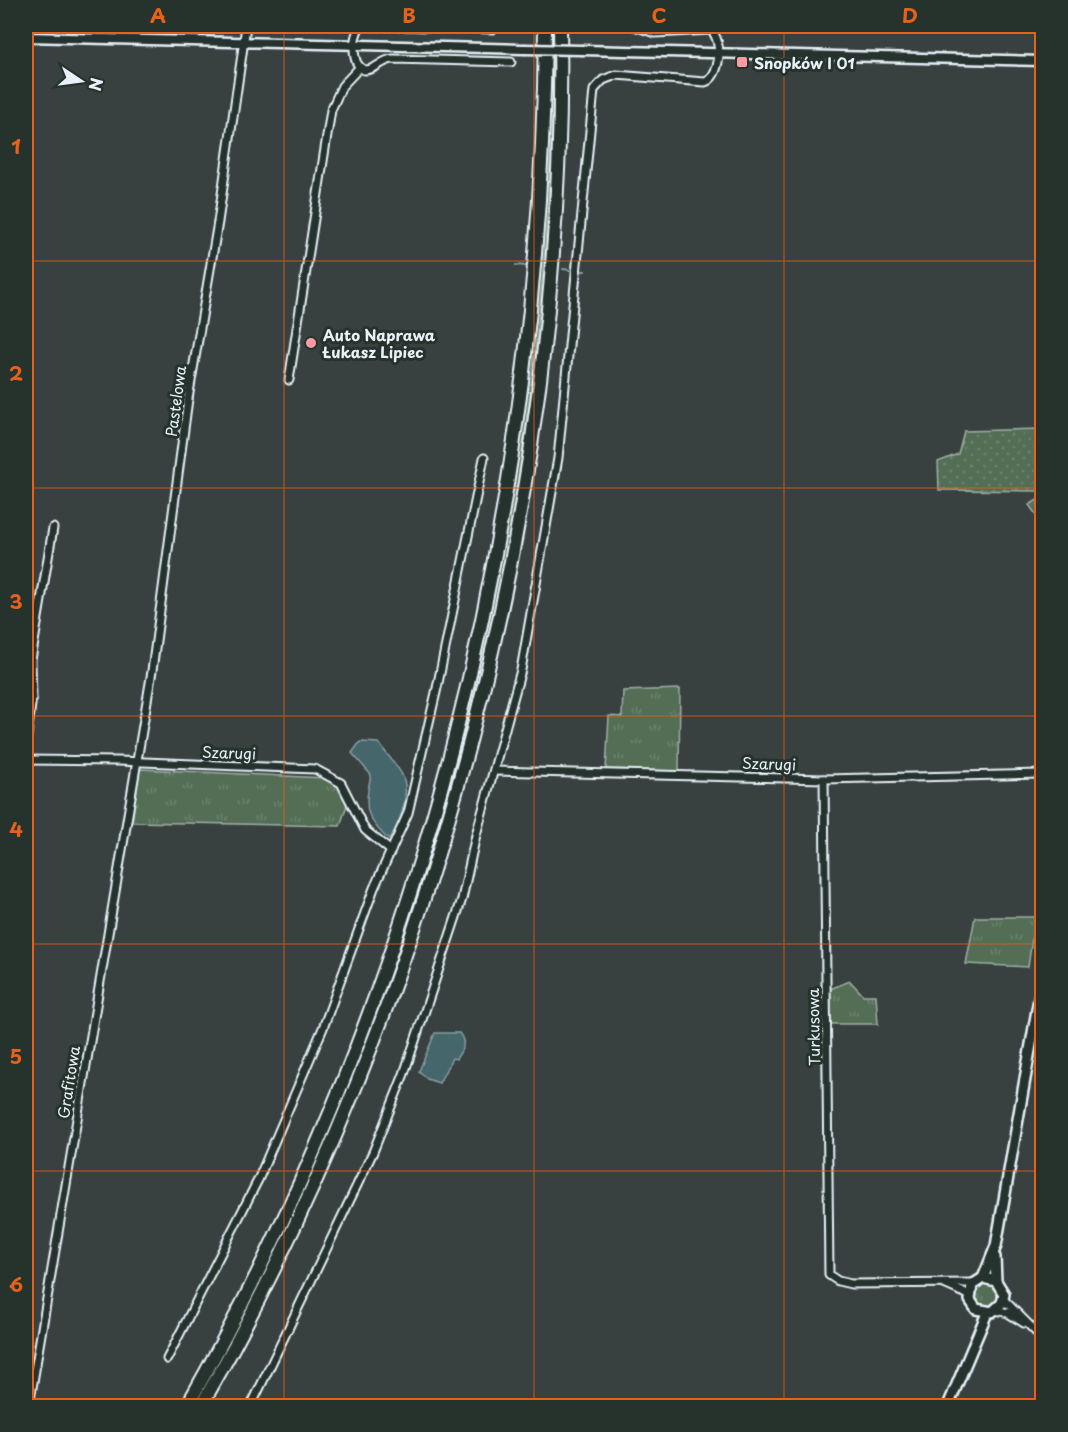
<svg xmlns="http://www.w3.org/2000/svg" width="1068" height="1432" viewBox="0 0 1068 1432" font-family="'Playpen Sans',sans-serif">
  <style>
    .grass { fill: url(#grass-tufts); stroke: #9db0a6; stroke-width: 1.5 }
    .garden { fill: url(#garden-dots); stroke: #9db0a6; stroke-width: 1.5 }
    .water { fill: #44666a; stroke: #869ea3; stroke-width: 1.5 }
    .lines { fill: none; stroke-linecap: round; stroke-linejoin: round }
    .stream { stroke: #869ea3; stroke-width: 2 }
    .minor-casing { stroke: #e8f1f8; stroke-width: 11 }
    .tertiary-casing { stroke: #e8f1f8; stroke-width: 13 }
    .secondary-casing { stroke: #e8f1f8; stroke-width: 14 }
    .motorway-casing { stroke: #e8f1f8; stroke-width: 16 }
    .minor { stroke: #26332d; stroke-width: 7 }
    .tertiary { stroke: #26332d; stroke-width: 8 }
    .secondary { stroke: #26332d; stroke-width: 9 }
    .motorway { stroke: #26332d; stroke-width: 12 }
    .tertiary-bridge-casing { stroke: #e8f1f8; stroke-width: 13; stroke-linecap: butt }
    .tertiary-bridge { stroke: #26332d; stroke-width: 8 }
    .grid { fill: none; stroke: #e86118; stroke-width: 1.5; stroke-opacity: 0.55 }
    .poi-dot { fill: #ff9aa2; stroke: #26332d; stroke-width: 2 }
    .labels { text-anchor: middle; dominant-baseline: central; stroke-width: 6; stroke-linejoin: round; paint-order: stroke }
    .poi-label { font-size: 15px; font-weight: bold; fill: #e8f1f8; stroke: #26332d; text-anchor: start }
    .street-label { font-size: 15px; fill: #e8f1f8; stroke: #26332d }
    .neatline { fill: none; stroke: #e86118; stroke-width: 2 }
    .grid-label { font-size: 20px; text-anchor: middle; font-weight: bold; fill: #e86118 }
  </style>
  <defs>
    <pattern id="grass-tufts" width="24" height="20" patternUnits="userSpaceOnUse" patternTransform="scale(1.5)"><rect width="24" height="20" fill="#526e55"/><path d="M3 7l-1-3M5 7V3M7 7l1-3M15 17l-1-3M17 17v-4M19 17l1-3" fill="none" stroke="#6b836e"/></pattern>
    <pattern id="garden-dots" width="8" height="8" patternUnits="userSpaceOnUse" patternTransform="scale(1.5)"><rect width="8" height="8" fill="#526e55"/><path d="M2 2h.1M6 6h.1" fill="none" stroke="#6b836e" stroke-width="1.8" stroke-linecap="round"/></pattern>
  </defs>
  <rect width="100%" height="100%" fill="#394040"/>
  <filter id="ink" filterUnits="userSpaceOnUse"><feTurbulence type="fractalNoise" baseFrequency=".0167" numOctaves="2"/><feDisplacementMap in="SourceGraphic" scale="12" xChannelSelector="R" yChannelSelector="G"/><feConvolveMatrix kernelMatrix="1 2 1 2 8 2 1 2 1" color-interpolation-filters="sRGB"/></filter>
  <g filter="url(#ink)">
    <g class="grass">
      <path d="M549,26H554C552,320 512,605 423,887C387,998 342,1106 295,1214L291,1212C319,1139 347,1067 376,994C390,958 406,922 418,885C507,608 547,316 549,26Z"/>
      <polygon points="1039,499 1042,500 1042,523 1029,505"/>
      <polygon points="680,689 679,771 606,769 609,716 622,717 623,691"/>
      <polygon points="139,769 326,778 338,786 348,802 340,826 132,822"/>
      <polygon points="975,917 1035,917 1028,967 966,964"/>
      <polygon points="850,981 863,995 876,995 878,1024 830,1024 830,989"/>
      <circle cx="987" cy="1295" r="13"/>
    </g>
    <polygon class="garden" points="1042,429 1042,491 939,490 938,462 958,454 964,431"/>
    <g class="water">
      <path d="M360,742L379,743C385,753 395,762 401,773C412,791 400,824 389,840C364,817 364,807 371,775L352,753Z"/>
      <path d="M435,1033H459C467,1043 463,1048 456,1059L452,1058L439,1083L427,1079L419,1071Z"/>
    </g>
    <g class="lines">
      <g class="stream">
        <polyline points="516,265 526,266"/>
        <polyline points="563,269 570,270"/>
        <polyline points="581,271 585,271"/>
      </g>
      <defs>
        <g id="minor">
          <path d="M360,26C353,38 350,63 364,70C375,71 381,60 393,59L511,62"/>
          <polyline points="398,26 493,29"/>
          <polyline points="289,380 331,110 342,86 359,68"/>
          <polyline points="26,743 32,697 31,660 53,528"/>
          <polyline points="26,760 119,761 315,769 341,783 365,830 391,851"/>
          <polyline points="494,771 824,779 1042,774"/>
          <polyline points="824,779 829,1275 838,1281 851,1284 974,1283"/>
          <polyline points="944,1284 969,1295"/>
          <polyline points="1003,1299 1042,1338"/>
          <polyline points="996,1310 1008,1313 1024,1323"/>
          <polyline points="167,1359 258,1180 323,1028 374,888 408,813 437,688 484,458"/>
          <polyline points="29,1406 152,671 188,399 218,222 246,26"/>
          <path d="M251,1406L373,1152L404,1074L462,899L476,835L521,670L558,458L594,90L603,80L616,75L705,82C721,77 723,41 711,30L655,33L634,26"/>
        </g>
        <g id="tertiary">
          <polyline points="26,37 524,49"/>
          <polyline points="583,50 1042,61"/>
        </g>
        <g id="secondary">
          <polyline points="995,1257 996,1281 1004,1294 1002,1303 992,1312 976,1309 970,1300 972,1285 983,1278 996,1281"/>
          <polyline points="983,1278 996,1246 1042,981"/>
          <polyline points="948,1406 987,1313"/>
        </g>
        <g id="motorway">
          <path d="M187,1406C425,986 542,508 545,26"/>
          <path d="M201,1406C433,1002 568,492 560,26"/>
        </g>
      </defs>
      <use href="#minor" class="minor-casing"/>
      <use href="#tertiary" class="tertiary-casing"/>
      <use href="#secondary" class="secondary-casing"/>
      <use href="#motorway" class="motorway-casing"/>
      <use href="#minor" class="minor"/>
      <use href="#tertiary" class="tertiary"/>
      <use href="#secondary" class="secondary"/>
      <use href="#motorway" class="motorway"/>
      <defs>
        <polyline id="tertiary-bridge" points="524,49 583,50"/>
      </defs>
      <use href="#tertiary-bridge" class="tertiary-bridge-casing"/>
      <use href="#tertiary-bridge" class="tertiary-bridge"/>
    </g>
  </g>
  <path class="grid" d="M284,26V1406M534,26V1406M784,26V1406M26,261H1042M26,488H1042M26,716H1042M26,944H1042M26,1171H1042"/>
  <g class="poi-dot">
    <rect x="736" y="56" width="12" height="12" rx="3"/>
    <circle cx="311" cy="343" r="6"/>
  </g>
  <g class="labels">
    <g class="poi-label">
      <text x="754" y="62">Snopków I 01</text>
      <text x="323" y="334">Auto Naprawa<tspan x="323" dy="17">Łukasz Lipiec</tspan></text>
    </g>
    <g class="street-label">
      <text transform="translate(175 401) rotate(-82)">Pastelowa</text>
      <text transform="translate(229 752) rotate(2)">Szarugi</text>
      <text transform="translate(769 763) rotate(2)">Szarugi</text>
      <text transform="translate(813 1027) rotate(-91)">Turkusowa</text>
      <text transform="translate(68 1082) rotate(-81)">Grafitowa</text>
    </g>
  </g>
  <rect width="1068" height="1432" fill="none" stroke="#26332d" stroke-width="66"/>
  <g transform="translate(81 81) rotate(103)" stroke="#26332d" stroke-width="4.5" paint-order="stroke">
  <path d="M0-4.5L10 22L0 15L-10 22Z" fill="#e8f1f8"/>
  <text y="-9" font-size="16" font-weight="bold" text-anchor="middle" fill="#e8f1f8">N</text>
  </g>
  <rect x="33" y="33" width="1002" height="1366" class="neatline"/>
  <g class="grid-label">
    <text x="158" y="23">A</text>
    <text x="409" y="23">B</text>
    <text x="659" y="23">C</text>
    <text x="910" y="23">D</text>
    <text x="16" y="154">1</text>
    <text x="16" y="381">2</text>
    <text x="16" y="609">3</text>
    <text x="16" y="837">4</text>
    <text x="16" y="1064">5</text>
    <text x="16" y="1292">6</text>
  </g>
</svg>
